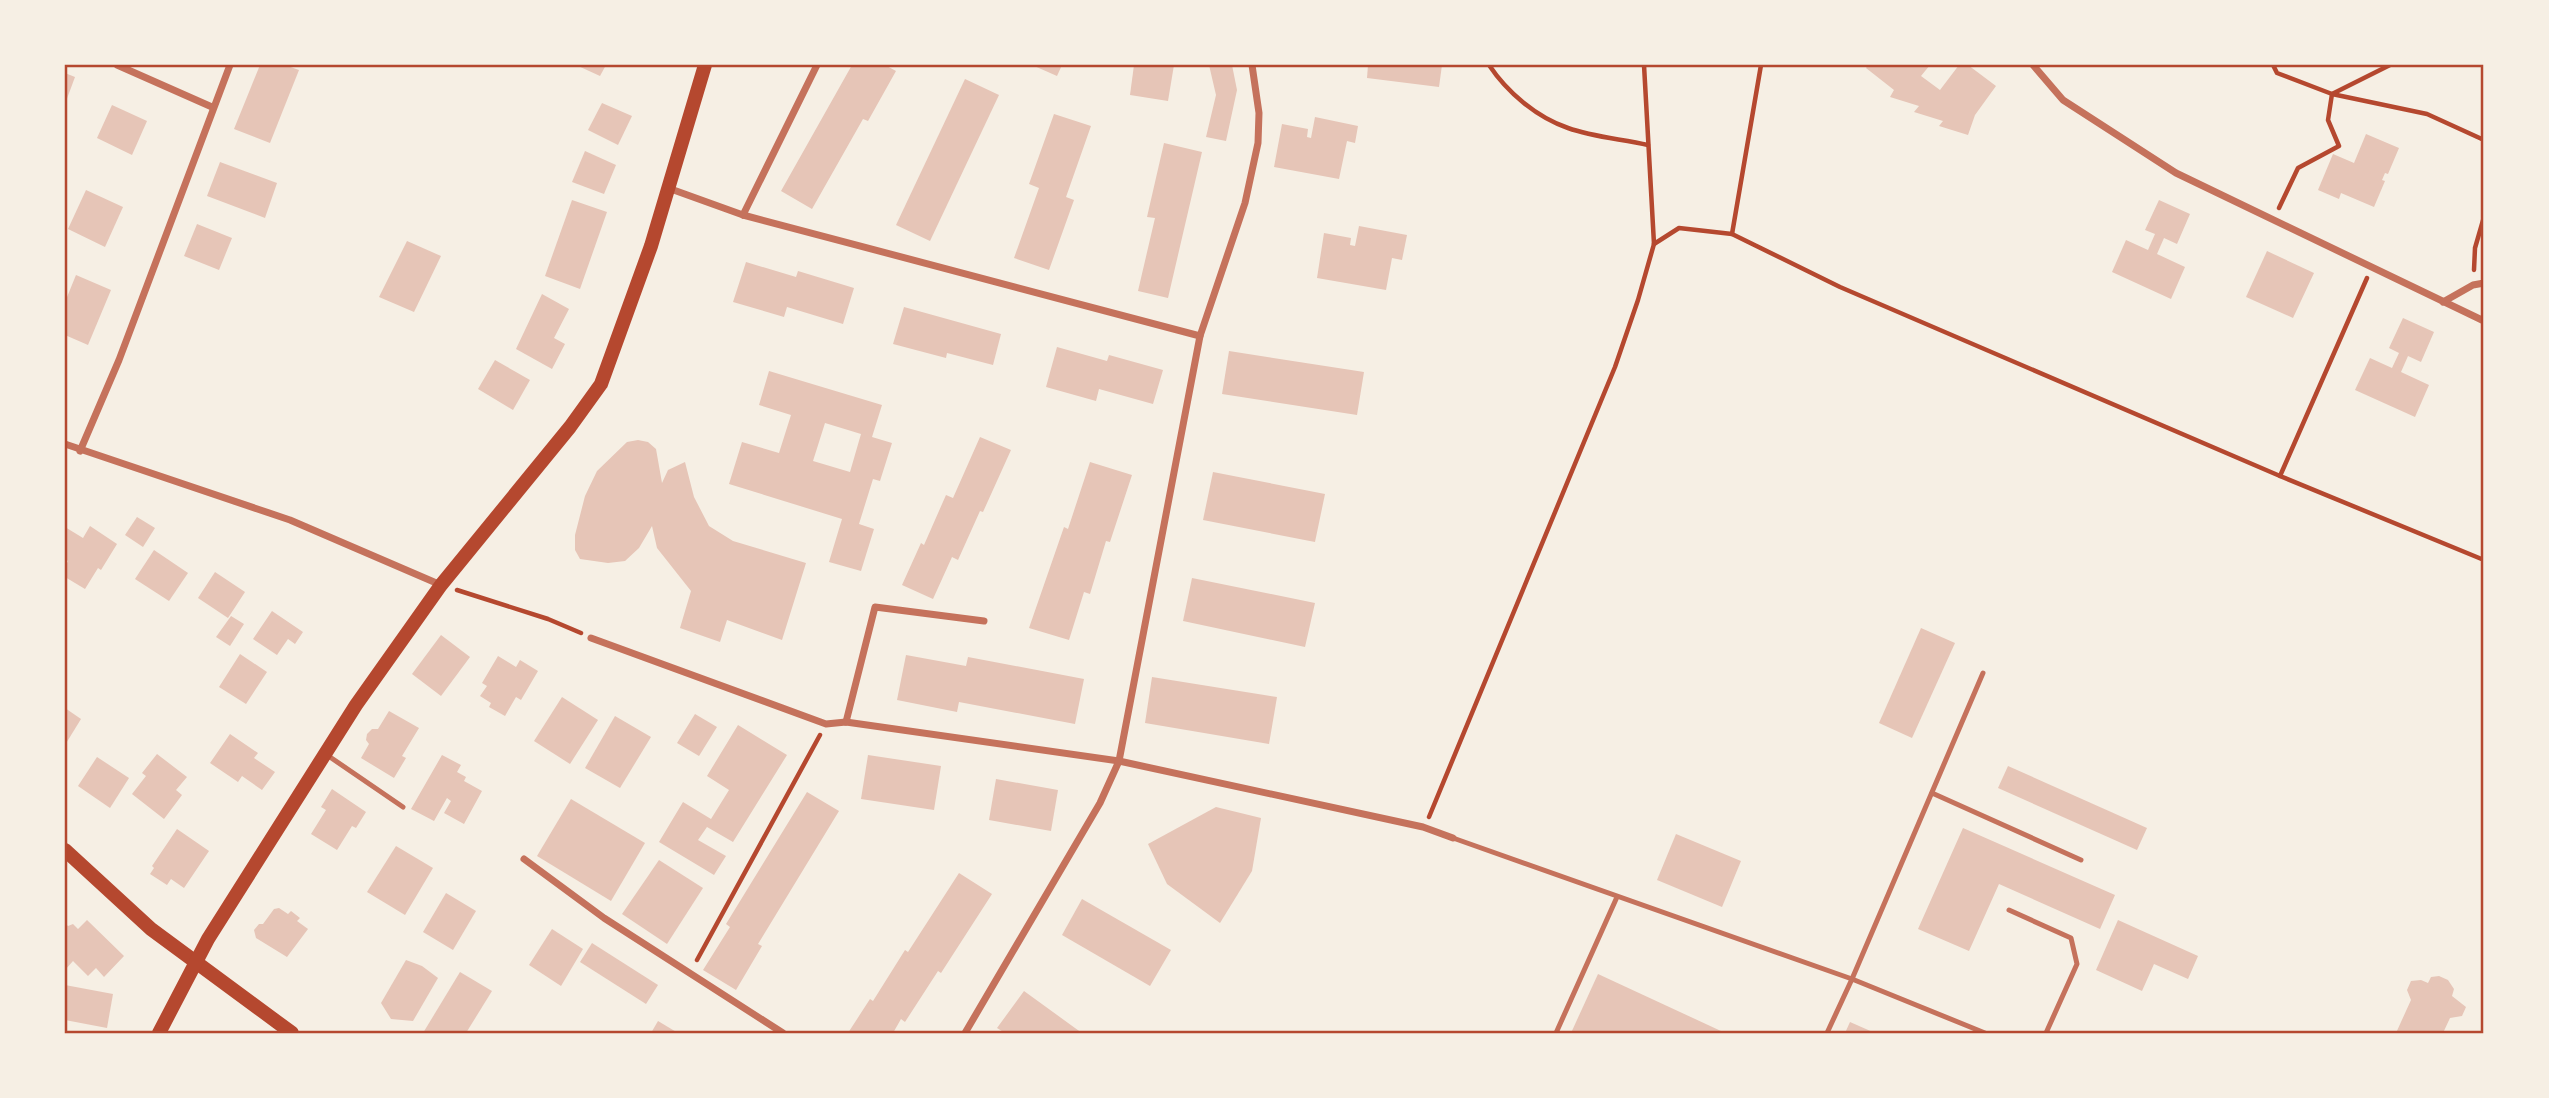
<svg xmlns="http://www.w3.org/2000/svg" width="2549" height="1098" viewBox="0 0 2549 1098" font-family="'Open Sans',sans-serif">
  <style>
    .building { fill: #e6c5b7; fill-rule: evenodd }
    .lines { fill: none; stroke-linecap: round; stroke-linejoin: round }
    .path { stroke: #b5482f; stroke-width: 4.5 }
    .service { stroke: #c5725c; stroke-width: 5 }
    .minor { stroke: #c5725c; stroke-width: 7 }
    .secondary { stroke: #b5482f; stroke-width: 14 }
    .neatline { fill: none; stroke: #b5482f; stroke-width: 2.5 }
  </style>
  <rect width="100%" height="100%" fill="#f6efe4"/>
  <g class="building">
    <polygon points="260,65 285,65 299,70 270,143 234,129"/>
    <polygon points="576,65 606,65 600,76"/>
    <polygon points="852,65 885,65 896,71 868,121 863,119 812,209 781,191"/>
    <polygon points="1032,65 1062,65 1057,76"/>
    <polygon points="1134,65 1174,65 1168,101 1130,95"/>
    <polygon points="1209,65 1232,65 1237,90 1226,141 1206,137 1216,95"/>
    <polygon points="1368,65 1442,65 1439,87 1367,78"/>
    <polygon points="1868,65 1930,65 1921,76 1940,90 1959,65 1968,65 1996,86 1975,115 1968,135 1939,126 1943,121 1914,112 1919,106 1890,97 1894,90 1866,68"/>
    <polygon points="65,73 75,77 65,104"/>
    <polygon points="965,79 999,95 930,241 896,225"/>
    <polygon points="602,103 632,116 618,145 588,130"/>
    <polygon points="112,105 147,121 132,155 97,138"/>
    <polygon points="1054,114 1091,126 1066,197 1074,200 1049,270 1014,258 1039,188 1029,184"/>
    <polygon points="1315,117 1358,126 1355,143 1347,141 1339,179 1274,167 1282,124 1308,129 1307,137 1311,138"/>
    <polygon points="2366,134 2399,148 2388,174 2385,173 2382,180 2385,181 2374,207 2341,193 2339,199 2318,190 2333,154 2354,163"/>
    <polygon points="1164,143 1202,152 1168,298 1138,291 1155,218 1147,217"/>
    <polygon points="585,151 616,165 604,194 572,182"/>
    <polygon points="220,162 277,183 265,218 207,196"/>
    <polygon points="86,190 123,207 105,247 68,229"/>
    <polygon points="572,200 607,212 580,289 545,276"/>
    <polygon points="2159,200 2190,214 2177,244 2164,238 2157,254 2185,267 2171,299 2112,272 2126,240 2148,250 2155,234 2145,230"/>
    <polygon points="197,224 232,238 219,270 184,256"/>
    <polygon points="1359,226 1407,235 1402,260 1392,258 1386,290 1317,278 1324,233 1351,238 1350,245 1355,246"/>
    <polygon points="407,241 441,256 414,312 379,297"/>
    <polygon points="2267,251 2314,273 2293,318 2246,297"/>
    <polygon points="746,262 796,277 798,271 854,288 843,324 787,307 784,317 733,302"/>
    <polygon points="76,275 111,290 88,345 65,335 65,302"/>
    <polygon points="542,294 569,309 554,338 565,344 552,369 516,349"/>
    <polygon points="904,307 1001,334 993,365 947,353 946,358 893,344"/>
    <polygon points="2403,318 2434,332 2421,362 2408,356 2401,372 2429,385 2415,417 2355,390 2370,358 2392,368 2399,353 2389,348"/>
    <polygon points="1057,347 1107,361 1109,355 1163,370 1153,404 1099,389 1096,401 1046,387"/>
    <polygon points="1229,351 1364,372 1357,415 1222,394"/>
    <polygon points="495,360 530,380 513,410 478,389"/>
    <path d="M769,371L882,405L872,437L892,443L880,481L873,479L859,524L874,529L861,571L829,562L842,519L729,484L742,442L779,453L791,415L759,405ZM825,423L861,434L850,472L813,461Z"/>
    <polygon points="980,437 1011,450 983,512 980,511 958,560 952,557 933,599 902,585 921,543 924,545 946,495 953,498"/>
    <polygon points="638,440 648,442 656,449 662,483 668,470 685,462 694,497 709,526 733,541 806,563 782,640 727,620 720,642 680,628 691,591 657,548 652,526 639,548 625,561 608,563 580,559 575,550 575,535 585,496 597,471 627,442"/>
    <polygon points="1090,462 1132,475 1110,542 1106,541 1090,594 1084,592 1069,640 1029,628 1064,527 1068,529"/>
    <polygon points="1213,472 1325,494 1315,542 1203,520"/>
    <polygon points="137,517 155,528 143,547 125,535"/>
    <polygon points="90,526 117,544 101,570 98,568 85,589 65,577 65,567 68,561 65,559 65,527 83,538"/>
    <polygon points="154,550 188,573 169,601 135,579"/>
    <polygon points="215,572 245,592 228,618 198,598"/>
    <polygon points="1192,578 1315,603 1305,647 1183,621"/>
    <polygon points="272,611 303,632 295,644 288,639 277,655 253,639"/>
    <polygon points="231,616 244,624 230,646 216,637"/>
    <polygon points="1921,628 1955,643 1912,738 1879,723"/>
    <polygon points="441,635 470,657 441,696 412,674"/>
    <polygon points="240,654 267,672 246,704 219,687"/>
    <polygon points="906,655 966,666 968,657 1084,679 1075,724 959,702 957,712 897,700"/>
    <polygon points="498,656 516,667 520,660 538,671 521,700 516,697 505,716 489,707 491,703 480,696 487,686 482,683"/>
    <polygon points="1152,677 1277,697 1269,744 1145,723"/>
    <polygon points="562,697 598,720 570,764 534,741"/>
    <polygon points="65,708 81,719 65,745"/>
    <polygon points="389,711 419,728 402,756 406,758 394,778 361,758 369,744 366,740 367,734 372,729 378,729"/>
    <polygon points="695,714 717,727 699,756 677,743"/>
    <polygon points="615,716 651,737 620,788 585,768"/>
    <polygon points="738,725 787,755 733,842 707,827 698,840 726,856 714,875 659,842 683,802 711,819 729,790 707,776"/>
    <polygon points="230,734 258,753 254,758 275,772 262,790 242,776 238,782 210,763"/>
    <polygon points="157,754 187,777 176,790 182,795 164,819 132,794 146,776 142,773"/>
    <polygon points="442,755 461,765 457,772 466,777 464,781 482,791 464,824 444,813 451,801 447,798 434,821 411,809"/>
    <polygon points="868,755 941,766 934,810 861,799"/>
    <polygon points="97,757 129,778 110,808 78,786"/>
    <polygon points="2008,766 2147,828 2137,850 1998,788"/>
    <polygon points="996,779 1058,790 1051,831 989,820"/>
    <polygon points="332,789 366,812 356,828 352,826 337,850 311,834 326,810 321,807"/>
    <polygon points="807,792 839,811 758,944 762,946 736,990 703,970 730,927 726,924"/>
    <polygon points="571,799 645,843 611,901 537,856"/>
    <polygon points="1216,807 1261,818 1252,871 1220,923 1167,884 1148,844"/>
    <polygon points="1963,828 2115,895 2100,929 1999,884 1969,951 1918,929"/>
    <polygon points="177,829 209,851 184,888 171,879 167,885 150,874 154,868 152,866"/>
    <polygon points="1676,834 1741,861 1722,907 1657,880"/>
    <polygon points="396,846 433,868 405,915 367,892"/>
    <polygon points="659,860 703,888 667,944 622,914"/>
    <polygon points="959,873 992,894 941,973 938,971 905,1022 901,1019 893,1033 848,1033 870,999 873,1001 905,950 908,952"/>
    <polygon points="446,893 476,911 453,950 423,932"/>
    <polygon points="1082,899 1171,950 1150,986 1062,935"/>
    <polygon points="279,908 288,914 291,911 300,918 297,921 308,929 287,957 256,938 254,930 259,924 263,924 274,909"/>
    <polygon points="87,920 124,956 104,977 96,968 88,976 73,961 65,970 65,923 68,926 73,924 78,929"/>
    <polygon points="2118,920 2198,956 2188,979 2154,964 2142,991 2096,970"/>
    <polygon points="552,929 583,949 561,986 529,965"/>
    <polygon points="592,943 658,985 646,1004 580,962"/>
    <polygon points="406,960 422,966 438,978 413,1021 391,1019 381,1003"/>
    <polygon points="460,972 492,991 466,1033 423,1033"/>
    <polygon points="1598,974 1721,1031 1720,1033 1571,1033"/>
    <polygon points="2439,976 2448,980 2454,989 2452,996 2466,1007 2462,1016 2450,1018 2443,1033 2396,1033 2411,1000 2407,990 2411,981 2421,980 2428,983 2431,977"/>
    <polygon points="65,985 113,994 107,1028 65,1020"/>
    <polygon points="1024,991 1075,1028 1082,1033 1005,1033 997,1028"/>
    <polygon points="658,1021 678,1033 651,1033"/>
    <polygon points="1850,1022 1875,1033 1845,1033"/>
  </g>
  <g class="lines">
    <g class="path">
      <path d="M1489,65C1507,92 1536,117 1568,128C1593,137 1622,139 1648,145"/>
      <polyline points="2273,65 2277,73 2332,94 2427,114 2484,140"/>
      <polyline points="2279,208 2298,168 2339,146 2328,120 2332,94 2390,65"/>
      <polyline points="1732,234 1761,65"/>
      <polyline points="1654,244 1679,228 1732,234 1840,287 2280,476 2484,560"/>
      <polyline points="2474,270 2475,248 2484,217"/>
      <polyline points="2280,476 2367,278"/>
      <polyline points="457,590 548,619 581,633"/>
      <polyline points="1429,817 1615,367 1638,300 1654,244 1644,65"/>
      <polyline points="697,960 820,735"/>
    </g>
    <g class="service">
      <polyline points="327,755 403,807"/>
      <polyline points="1932,793 2081,860"/>
      <polyline points="1453,838 1852,979 1983,673"/>
      <polyline points="2009,910 2071,938 2077,964 2046,1033"/>
      <polyline points="1556,1033 1617,897"/>
      <polyline points="1827,1033 1852,979 1985,1033"/>
    </g>
    <g class="minor">
      <polyline points="117,65 212,107"/>
      <polyline points="2033,65 2063,100 2176,173 2484,321"/>
      <polyline points="668,188 743,215 1200,336"/>
      <polyline points="743,215 817,65"/>
      <polyline points="2443,302 2473,285 2484,283"/>
      <polyline points="65,444 290,520 441,585"/>
      <polyline points="80,451 119,360 230,65"/>
      <polyline points="591,638 826,724 846,722 1119,761 1423,827 1453,838"/>
      <polyline points="846,722 875,607 984,621"/>
      <polyline points="524,859 604,918 783,1033"/>
      <polyline points="965,1033 1100,803 1119,761 1200,336 1245,203 1258,143 1259,113 1252,65"/>
    </g>
    <g class="secondary">
      <polyline points="65,850 151,929 292,1033"/>
      <polyline points="159,1033 208,939 356,705 441,585 570,427 601,384 651,246 705,65"/>
    </g>
  </g>
  <rect width="2549" height="1098" fill="none" stroke="#f6efe4" stroke-width="133"/>
  <rect x="66" y="66" width="2416" height="966" class="neatline"/>
</svg>
